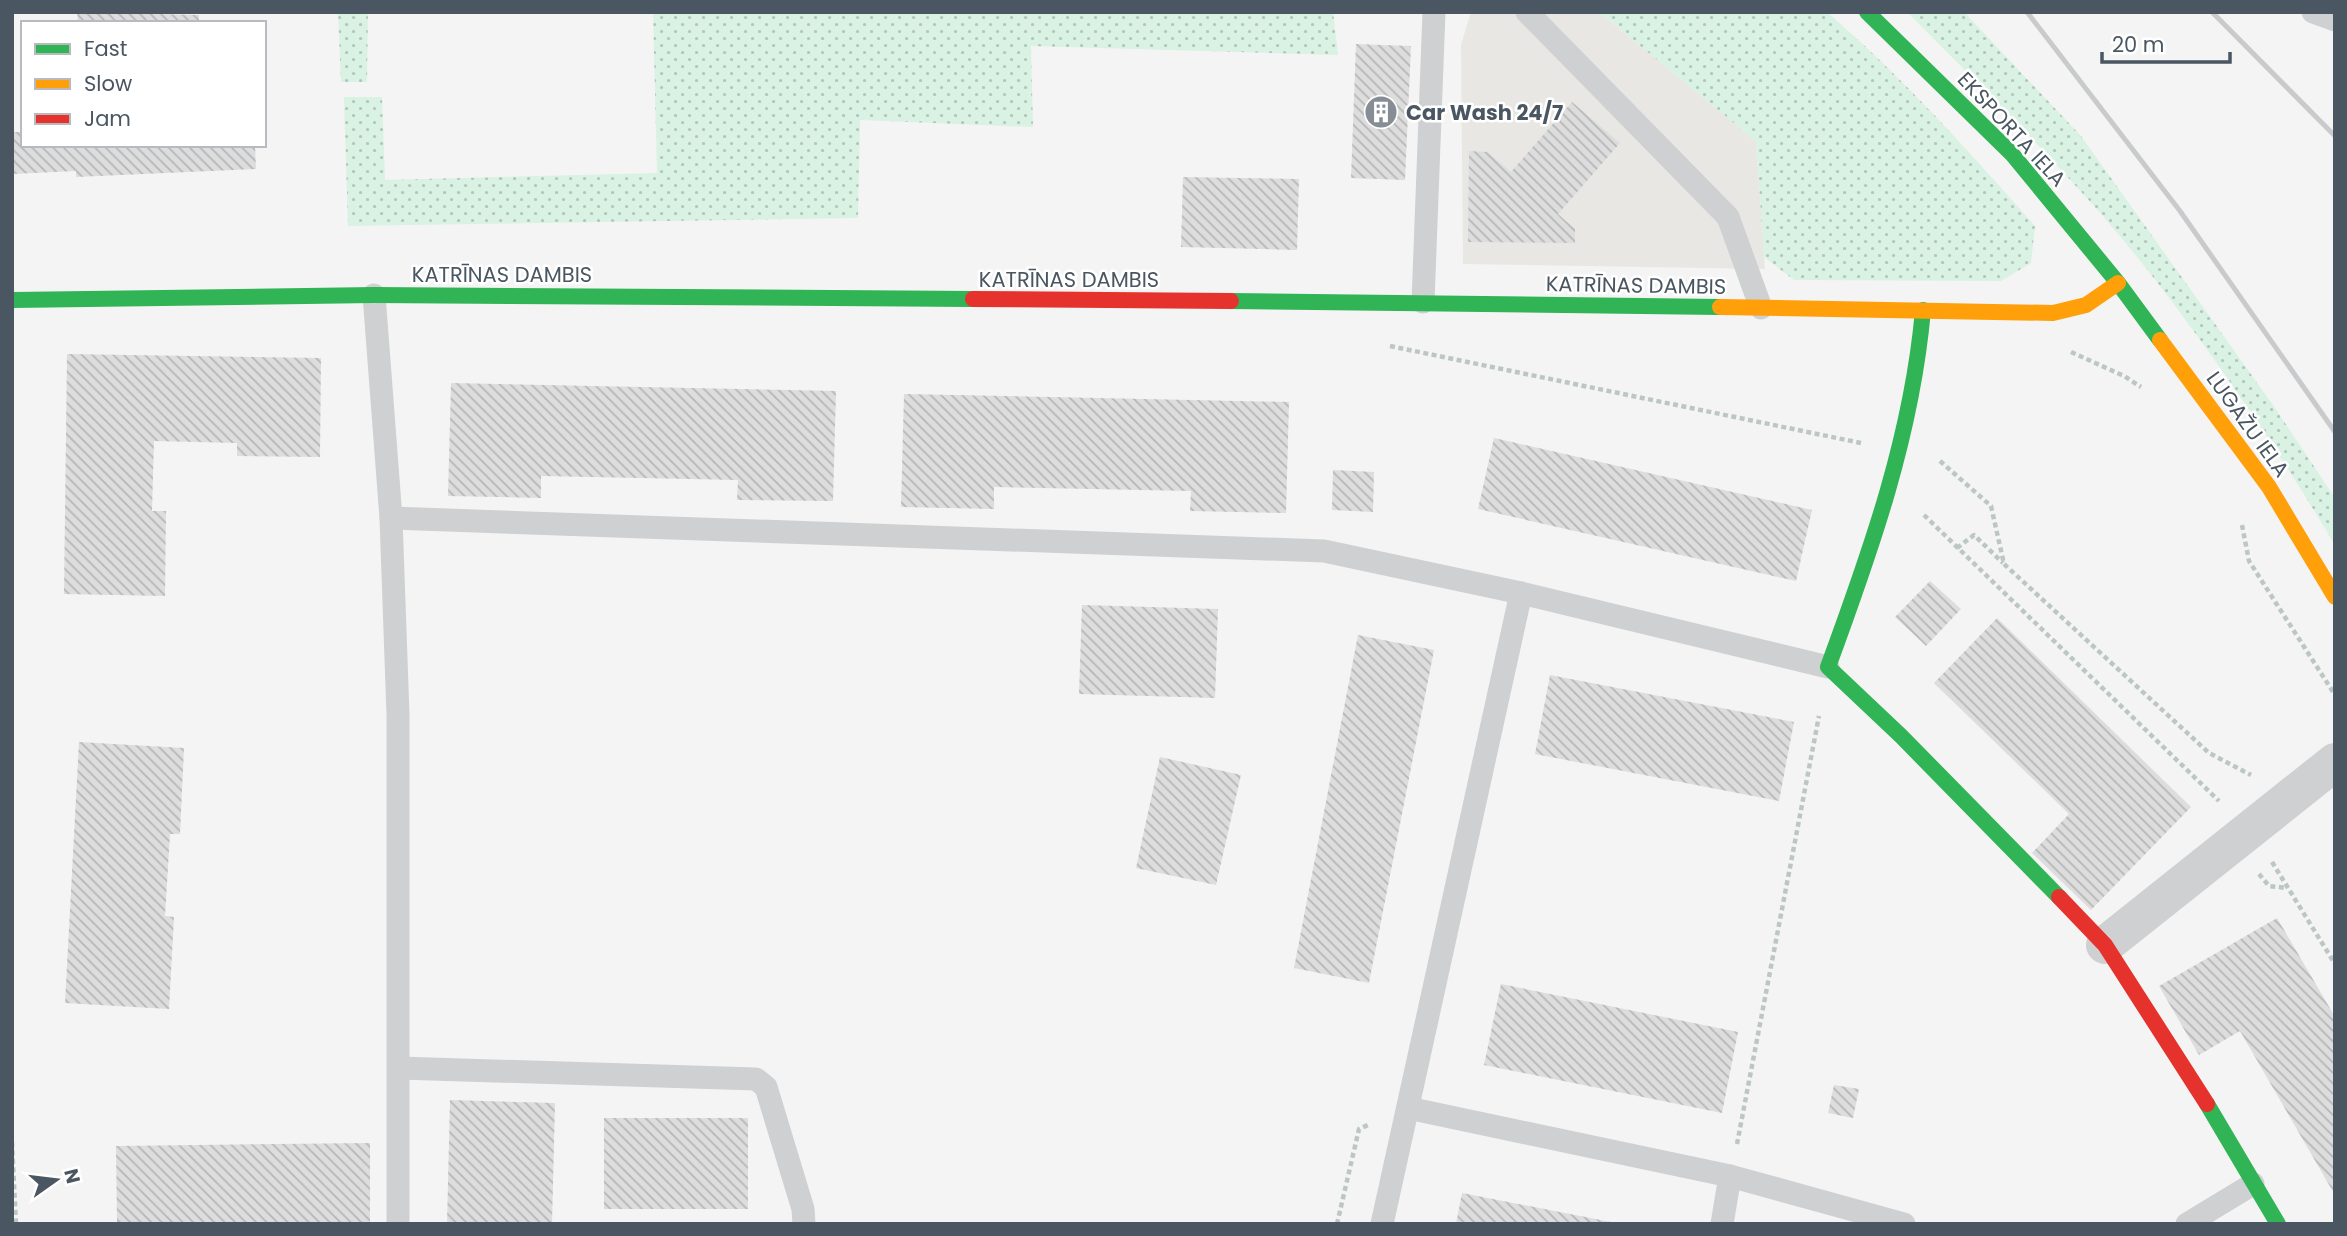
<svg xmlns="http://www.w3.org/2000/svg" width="2347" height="1236" viewBox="0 0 2347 1236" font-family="Poppins,sans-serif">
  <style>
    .commercial { fill: #e8e7e3 }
    .grass { fill: url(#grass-dots) }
    .building { fill: url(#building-back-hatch) }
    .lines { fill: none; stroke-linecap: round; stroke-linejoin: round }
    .path { stroke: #bcc7c4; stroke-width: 4.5; stroke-dasharray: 5 3.5; stroke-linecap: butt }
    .lane { stroke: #ced0d2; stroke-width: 23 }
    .street { stroke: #ced0d2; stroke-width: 38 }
    .fast { stroke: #30b455; stroke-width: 16 }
    .slow { stroke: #ff9f0a; stroke-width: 16 }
    .jam { stroke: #e5322d; stroke-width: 16 }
    .rail { stroke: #c9cacc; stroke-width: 5 }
    .labels { text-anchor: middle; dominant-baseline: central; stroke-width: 5; stroke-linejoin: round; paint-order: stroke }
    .poi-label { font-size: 21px; font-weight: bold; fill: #4a5661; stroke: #fff; text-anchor: start }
    .street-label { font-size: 21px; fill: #4a5661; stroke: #fff }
  </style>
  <defs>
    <pattern id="grass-dots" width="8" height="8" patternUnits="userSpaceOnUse" patternTransform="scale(1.75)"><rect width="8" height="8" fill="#d9f2e3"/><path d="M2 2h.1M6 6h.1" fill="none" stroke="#b2c7bb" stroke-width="1.8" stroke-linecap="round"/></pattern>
    <pattern id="building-back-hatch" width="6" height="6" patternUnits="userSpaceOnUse" patternTransform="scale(1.75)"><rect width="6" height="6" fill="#ddddde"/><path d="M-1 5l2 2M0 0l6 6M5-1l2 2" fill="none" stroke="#b5b6b7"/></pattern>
  </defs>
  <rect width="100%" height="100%" fill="#f4f4f4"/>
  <polygon class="commercial" points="1471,12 1599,12 1756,141 1765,269 1463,264 1461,45"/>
  <g class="grass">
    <polygon points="338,12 368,12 367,82 341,82"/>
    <polygon points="653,12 1333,12 1338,55 1031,46 1033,127 860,120 858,218 348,226 344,97 382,97 385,180 657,173"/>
    <path d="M1599,12H1827C1902,77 1970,152 2035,226L2031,263L2001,281L1794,280L1764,257L1756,141Z"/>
    <path d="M1907,12H1964L2081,136L2275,408L2335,498V545C2269,435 2186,312 2102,215C2040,145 1974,79 1907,12Z"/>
  </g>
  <g class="building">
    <polygon points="77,12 199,15 199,23 78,23"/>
    <polygon points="1356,44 1411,46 1405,180 1351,178"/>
    <polygon points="1572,102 1620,143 1558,214 1575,229 1575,243 1468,242 1469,151 1487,152 1511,172"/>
    <polygon points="12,132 23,132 23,145 255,145 256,169 76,177 76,171 12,174"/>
    <polygon points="1183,177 1299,179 1297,250 1181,247"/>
    <polygon points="67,354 321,358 320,457 237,456 237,443 154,441 152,511 166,511 165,596 64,594"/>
    <polygon points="451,383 836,391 833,501 737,500 738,480 541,476 541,498 448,496"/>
    <polygon points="904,394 1289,402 1286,513 1190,511 1191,491 994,487 994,509 901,507"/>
    <polygon points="1494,438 1812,510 1796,581 1478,509"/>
    <polygon points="1333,470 1374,472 1373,512 1332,510"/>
    <polygon points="1930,581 1961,609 1926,646 1895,617"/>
    <polygon points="1082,605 1218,609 1215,698 1079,694"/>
    <polygon points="1997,618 2191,807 2091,910 2032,853 2069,814 1934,683"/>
    <polygon points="1358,635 1434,650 1369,983 1294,968"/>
    <polygon points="1550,675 1794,722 1779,801 1535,754"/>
    <polygon points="79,742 184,748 180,834 170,834 165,916 174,917 169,1009 65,1003"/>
    <polygon points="1160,757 1241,775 1216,885 1136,868"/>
    <polygon points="2277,918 2335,1017 2335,1195 2240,1031 2199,1055 2159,986"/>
    <polygon points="1501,984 1738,1032 1722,1113 1484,1065"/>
    <polygon points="1834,1085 1859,1089 1853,1118 1828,1113"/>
    <polygon points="450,1100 555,1103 552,1224 447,1224"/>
    <rect x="604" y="1118" width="144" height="91"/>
    <polygon points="370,1143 370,1224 117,1224 116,1146"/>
    <polygon points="1462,1193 1611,1222 1611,1224 1456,1224"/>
  </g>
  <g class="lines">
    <g class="path">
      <polyline points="1390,346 1861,443"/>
      <polyline points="2071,352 2124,376 2141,387"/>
      <polyline points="1940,461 1991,506 2004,564 2209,753 2251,775"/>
      <polyline points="1924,515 2219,801"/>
      <polyline points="2242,525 2249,561 2335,695"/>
      <polyline points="1957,548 1974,535 2003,563"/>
      <polyline points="2272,862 2335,964"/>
      <polyline points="2259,874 2269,886 2287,888"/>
      <polyline points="12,1142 16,1224"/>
      <polyline points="1737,1144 1819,716"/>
      <polyline points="1337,1224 1359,1129 1368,1125"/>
    </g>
    <g class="lane">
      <polyline points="1527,12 1728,217 1761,308"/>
      <polyline points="2313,12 2335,20"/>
      <polyline points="374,295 391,518 398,715 398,1224"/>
      <polyline points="1423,302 1434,12"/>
      <polyline points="391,518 1324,551 1521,593 1828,667"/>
      <polyline points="399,1068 756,1079 766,1087 803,1209 804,1224"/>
      <polyline points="1408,1108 1730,1176 1904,1224"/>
      <polyline points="1382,1224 1521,593"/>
      <polyline points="1722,1224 1730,1176"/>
      <polyline points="2187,1224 2253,1184"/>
    </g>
    <polyline class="street" points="2105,945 2335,762"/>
    <g class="fast">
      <polyline points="1867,12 2012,154 2118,283 2160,340"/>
      <polyline points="12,300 374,295 973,299"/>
      <polyline points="1231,301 1720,307"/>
      <path d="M1923,310C1912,435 1871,550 1828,667L1901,736L2059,897"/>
      <polyline points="2207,1104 2278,1224"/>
    </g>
    <g class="slow">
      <polyline points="1720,307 2053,313 2086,305 2118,283"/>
      <polyline points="2160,340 2269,487 2335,597"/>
    </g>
    <g class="jam">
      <polyline points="973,299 1231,301"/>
      <polyline points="2059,897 2105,945 2207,1104"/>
    </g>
    <g class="rail">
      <polyline points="2027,12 2180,211 2335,432"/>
      <polyline points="2212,12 2335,136"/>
    </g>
  </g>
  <defs>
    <symbol id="building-disc" viewBox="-11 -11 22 22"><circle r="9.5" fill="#868d94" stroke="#fff"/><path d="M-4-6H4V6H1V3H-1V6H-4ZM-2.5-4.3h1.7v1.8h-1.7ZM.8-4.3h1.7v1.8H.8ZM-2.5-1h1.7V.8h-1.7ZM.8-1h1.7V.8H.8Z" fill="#fff"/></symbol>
  </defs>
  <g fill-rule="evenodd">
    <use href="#building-disc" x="1362" y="93" width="38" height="38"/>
  </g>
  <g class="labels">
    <g class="poi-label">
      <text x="1406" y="112">Car Wash 24/7</text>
    </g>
    <g class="street-label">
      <text transform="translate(2012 129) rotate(47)">EKSPORTA IELA</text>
      <text x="502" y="274">KATRĪNAS DAMBIS</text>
      <text x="1069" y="279">KATRĪNAS DAMBIS</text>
      <text transform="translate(1636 285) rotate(1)">KATRĪNAS DAMBIS</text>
      <text transform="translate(2248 424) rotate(54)">LUGAŽU IELA</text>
    </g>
  </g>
  <rect width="2347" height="1236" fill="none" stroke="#4a5661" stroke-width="28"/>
  <rect x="21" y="21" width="245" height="126" fill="#ffffff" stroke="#b7bbc0" stroke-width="2"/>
  <rect x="35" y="44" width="35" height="10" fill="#30b455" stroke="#b7bbc0" stroke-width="2"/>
  <text x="84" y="56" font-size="21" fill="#4a5661">Fast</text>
  <rect x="35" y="79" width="35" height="10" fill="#ff9f0a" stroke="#b7bbc0" stroke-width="2"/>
  <text x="84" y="91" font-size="21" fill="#4a5661">Slow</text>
  <rect x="35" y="114" width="35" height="10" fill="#e5322d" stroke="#b7bbc0" stroke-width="2"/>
  <text x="84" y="126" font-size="21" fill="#4a5661">Jam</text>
  <g transform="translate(56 1180) rotate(76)" stroke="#ffffff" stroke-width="5" paint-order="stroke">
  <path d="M0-5L12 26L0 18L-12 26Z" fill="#4a5661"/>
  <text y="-10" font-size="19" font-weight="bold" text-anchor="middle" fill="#4a5661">N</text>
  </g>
  <path d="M2102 52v10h128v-10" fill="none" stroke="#4a5661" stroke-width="3.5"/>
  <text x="2112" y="52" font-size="21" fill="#4a5661" stroke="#ffffff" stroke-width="5" paint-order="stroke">20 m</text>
</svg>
